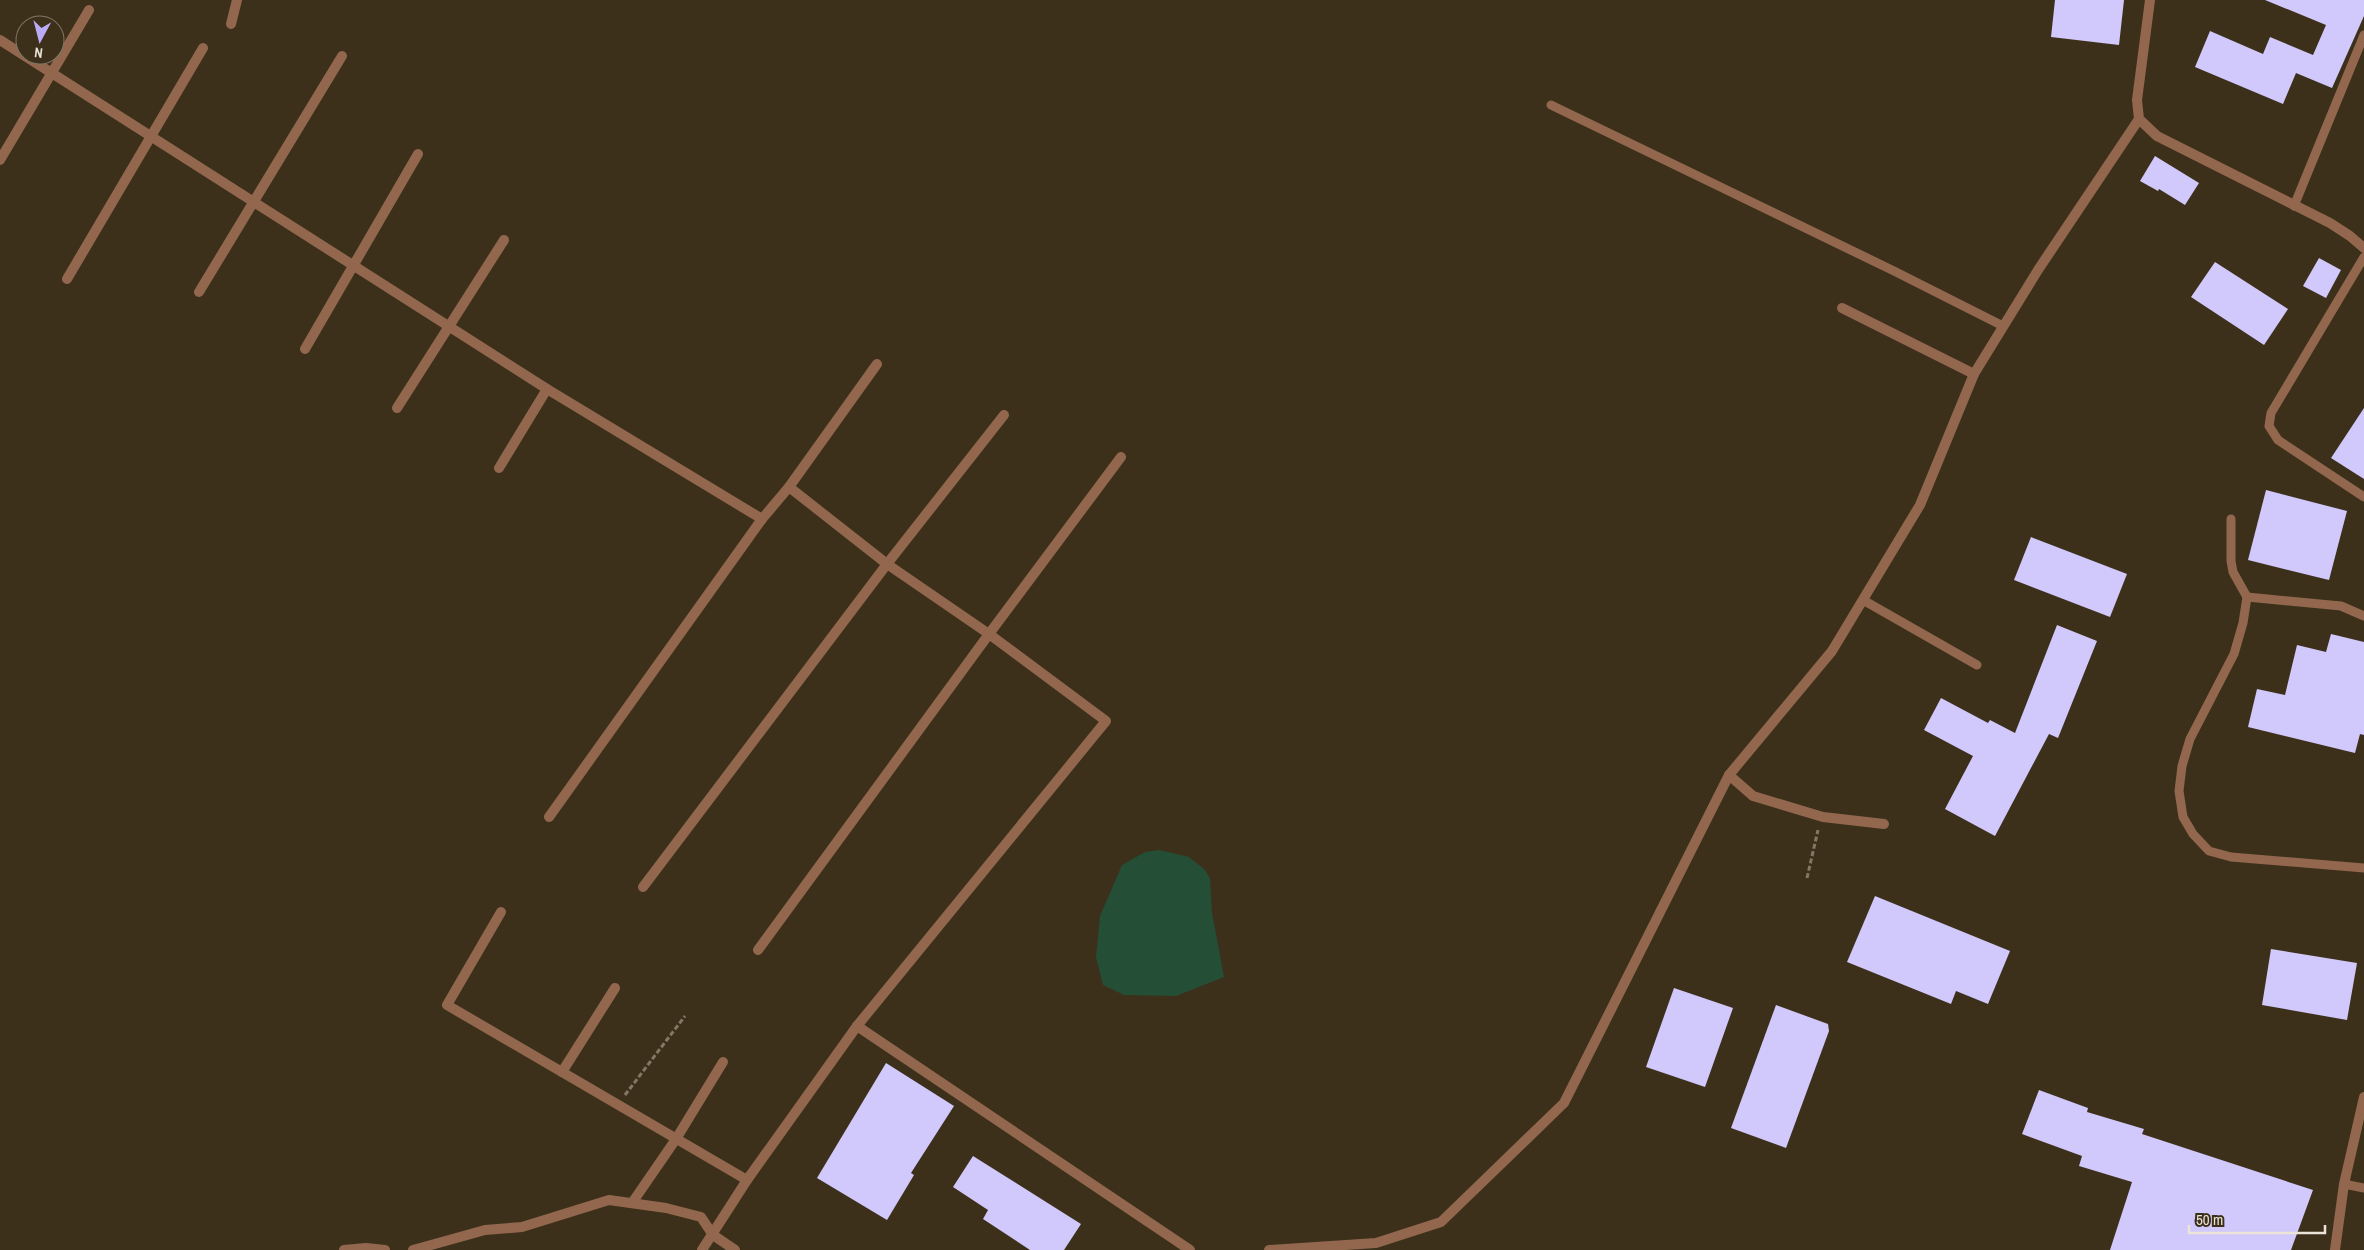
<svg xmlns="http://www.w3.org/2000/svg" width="2364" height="1250" viewBox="0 0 2364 1250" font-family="'Archivo Narrow',sans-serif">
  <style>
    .green { fill: #254e36 }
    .building { fill: #d1c8fb }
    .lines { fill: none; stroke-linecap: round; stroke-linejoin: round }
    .path { stroke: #827866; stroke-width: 3; stroke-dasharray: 5 2.5; stroke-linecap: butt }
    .lane { stroke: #92674e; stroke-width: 9 }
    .street { stroke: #92674e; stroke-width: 10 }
  </style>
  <rect width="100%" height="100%" fill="#3c301b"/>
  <polygon class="green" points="1159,850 1189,857 1204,869 1210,878 1212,913 1224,977 1176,996 1124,995 1103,985 1096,957 1100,916 1122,865 1145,852"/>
  <g class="building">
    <polygon points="2055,0 2124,0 2119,45 2051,37"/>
    <polygon points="2265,0 2364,0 2364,16 2332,88 2296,73 2283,104 2195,67 2210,31 2263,54 2270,37 2313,55 2326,25"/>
    <polygon points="2155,156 2199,183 2185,205 2159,189 2158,191 2140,181"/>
    <polygon points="2319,258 2341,270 2326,298 2303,286"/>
    <polygon points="2215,262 2288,309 2264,345 2191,297"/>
    <polygon points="2364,408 2364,479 2331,458"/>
    <polygon points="2266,490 2347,511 2329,580 2248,560"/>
    <polygon points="2031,537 2127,574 2110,617 2014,580"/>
    <polygon points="2057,625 2097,641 2058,738 2049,734 1995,836 1945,809 1973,756 1924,730 1941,698 1988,723 1990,720 2015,733"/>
    <polygon points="2331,634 2364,642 2364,735 2360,734 2355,753 2248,727 2257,689 2285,695 2297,645 2326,652"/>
    <polygon points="1875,896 2010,951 1988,1004 1956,991 1951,1004 1847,962"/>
    <polygon points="2271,949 2357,963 2347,1020 2262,1005"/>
    <polygon points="1674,988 1733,1008 1705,1087 1646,1067"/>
    <polygon points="1776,1005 1828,1024 1829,1031 1786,1148 1731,1128"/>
    <polygon points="886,1063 954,1106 911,1173 914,1175 887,1220 817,1178"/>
    <polygon points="2039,1090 2088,1108 2087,1112 2144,1129 2142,1134 2313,1190 2291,1250 2110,1250 2132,1182 2079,1166 2082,1156 2022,1134"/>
    <polygon points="973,1156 1081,1224 1064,1250 1030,1250 983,1219 988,1210 953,1187"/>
  </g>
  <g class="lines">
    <g class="path">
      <polyline points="1807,878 1818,830"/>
      <polyline points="625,1095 685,1016"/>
    </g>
    <g class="lane">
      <polyline points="1551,105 1894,271 2003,326"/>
      <polyline points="2294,206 2364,35"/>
      <polyline points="2364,257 2271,413 2269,426 2278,440 2364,497"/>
      <polyline points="2231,519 2231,561 2233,572 2247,597 2243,623 2234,654 2190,739 2182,766 2179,791 2183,817 2193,834 2209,851 2231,857 2364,868"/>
      <polyline points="2247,597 2341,606 2364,616"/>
      <polyline points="1863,600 1977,665"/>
      <polyline points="2344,1184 2364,1188"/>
    </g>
    <g class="street">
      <polyline points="2150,0 2137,100 2139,119 2157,136 2330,223 2350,236 2364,248"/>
      <polyline points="231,24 237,0"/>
      <polyline points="0,40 547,389 762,519 789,487 877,364"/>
      <polyline points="0,160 89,10"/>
      <polyline points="67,279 203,48"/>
      <polyline points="199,292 342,56"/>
      <polyline points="1842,308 1974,374"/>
      <polyline points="305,349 418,154"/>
      <polyline points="397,408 504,240"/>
      <polyline points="499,468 547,389"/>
      <polyline points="1729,775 1753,796 1823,817 1884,824"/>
      <polyline points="549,817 762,519"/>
      <polyline points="643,887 887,564 1004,415"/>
      <polyline points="501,912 447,1005 747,1180"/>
      <polyline points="758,950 989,634 887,564 789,487"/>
      <polyline points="857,1026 1106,721 989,634 1121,457"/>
      <polyline points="562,1072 615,988"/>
      <polyline points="632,1203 676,1139 723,1062"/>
      <polyline points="344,1250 366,1248 385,1250"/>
      <polyline points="413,1250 485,1230 522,1227 609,1200 666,1208 701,1217 713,1235 735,1250"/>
      <polyline points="702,1250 747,1180 857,1026 1190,1250"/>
      <polyline points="1269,1250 1376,1243 1441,1222 1564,1103 1729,775 1832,651 1920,505 1974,374 2038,270 2139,119"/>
      <polyline points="2335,1250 2344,1184 2364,1097"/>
    </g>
  </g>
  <g transform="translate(40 40) rotate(187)"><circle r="24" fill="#3c301b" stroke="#827866"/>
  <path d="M0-4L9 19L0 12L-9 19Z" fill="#bbaaf6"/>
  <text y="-8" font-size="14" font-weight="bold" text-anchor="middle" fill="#ece4d7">N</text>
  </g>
  <path d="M2189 1225v8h136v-8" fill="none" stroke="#ece4d7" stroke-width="2.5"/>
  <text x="2196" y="1225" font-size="15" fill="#ece4d7" stroke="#3c301b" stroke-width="4" paint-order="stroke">50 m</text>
</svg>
